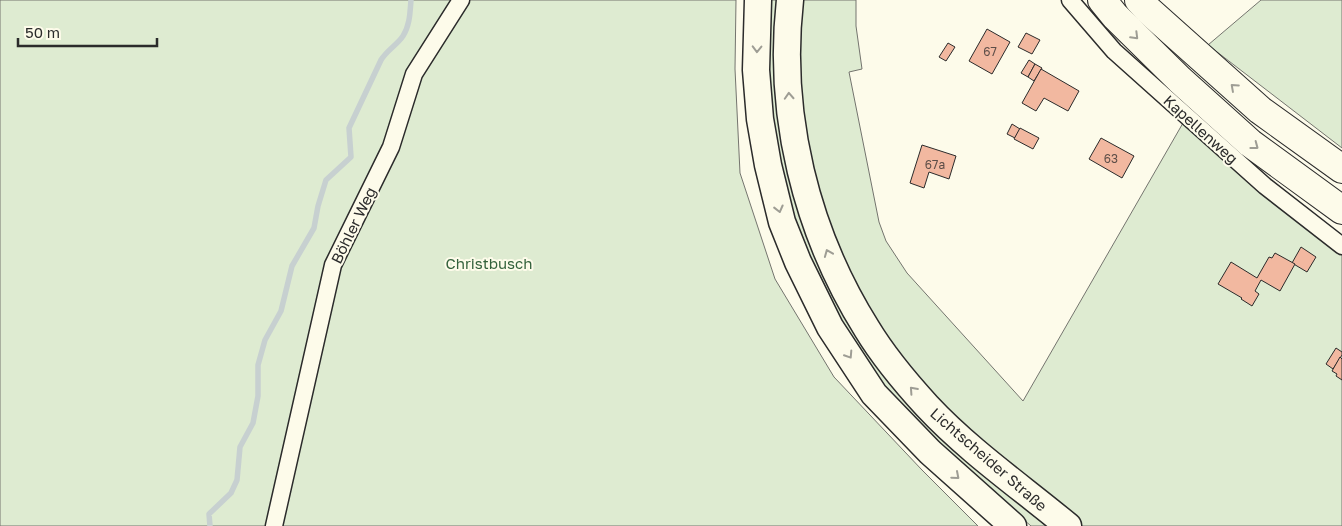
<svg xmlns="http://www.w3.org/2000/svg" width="1342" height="526" viewBox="0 0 1342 526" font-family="'Golos Text',sans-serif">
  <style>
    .green { fill: #deebd1; stroke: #74746e }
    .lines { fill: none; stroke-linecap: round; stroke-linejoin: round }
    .stream { stroke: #c7d0d0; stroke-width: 5.5 }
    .building { fill: #f2b8a0; stroke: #2b2b2b }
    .minor-casing { stroke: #2b2b2b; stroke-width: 19 }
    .primary-casing { stroke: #2b2b2b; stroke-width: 29 }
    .trunk-casing { stroke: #2b2b2b; stroke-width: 30 }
    .minor { stroke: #fdfbea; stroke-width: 16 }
    .primary { stroke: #fdfbea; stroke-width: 26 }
    .trunk { stroke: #fdfbea; stroke-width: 28 }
    .oneway { stroke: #9e9d94 }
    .labels { text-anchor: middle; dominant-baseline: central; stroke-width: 4; stroke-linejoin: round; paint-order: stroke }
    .number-label { font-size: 12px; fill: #5d4e48 }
    .street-label { font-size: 15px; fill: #2b2b2b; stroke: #fdfbea }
    .park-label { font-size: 15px; fill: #34623c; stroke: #fdfbea }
  </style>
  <rect width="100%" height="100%" fill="#fdfbea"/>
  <g class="green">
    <polygon points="0,0 736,0 735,69 740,173 775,279 834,377 922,470 978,526 0,526"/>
    <polygon points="770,0 778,0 801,216 810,244 823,272 964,458 1046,526 1031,526 955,460 879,381 826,297 785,197 775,149 769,90 768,21"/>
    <polygon points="802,0 856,0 856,26 862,69 849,72 879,222 886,241 907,273 1023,401 1183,123 1342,235 1342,526 1078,526 953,416 915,377 880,329 850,280 825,219 810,165 799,93 798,37"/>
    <polygon points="1261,0 1342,0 1342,148 1208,45"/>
  </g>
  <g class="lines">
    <path class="stream" d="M210,526L209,514L231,493L237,480L240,447L253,423L258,396V365L265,340L281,311L292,266L314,228L318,206L326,180L351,157L349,128L381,60C387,50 397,45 403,36C410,25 410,12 411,0"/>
  </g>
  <g class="building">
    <polygon points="987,29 1010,42 992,74 969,61"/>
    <polygon points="1026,33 1040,40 1032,54 1018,47"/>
    <polygon points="948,43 955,47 946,61 939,57"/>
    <polygon points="1029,60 1035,64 1028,77 1021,73"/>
    <polygon points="1035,64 1042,68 1034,81 1028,77"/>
    <polygon points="1041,69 1079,91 1068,111 1044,98 1036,111 1022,103"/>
    <polygon points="1012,124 1020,129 1015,138 1007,134"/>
    <polygon points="1020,128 1039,138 1033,149 1014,139"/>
    <polygon points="1101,138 1134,156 1122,178 1089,159"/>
    <polygon points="922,145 956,156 949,179 929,172 924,188 910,183"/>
    <polygon points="1301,247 1316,257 1307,272 1292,263"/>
    <polygon points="1275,253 1295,264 1280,291 1261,280 1255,291 1259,294 1252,306 1241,299 1242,298 1218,284 1231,262 1257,278 1269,257 1272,258"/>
    <polygon points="1336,348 1342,352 1342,355 1333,369 1326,364"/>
    <polygon points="1340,357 1342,359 1342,380 1336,376 1337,374 1332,371"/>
  </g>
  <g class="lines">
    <defs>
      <g id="minor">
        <polyline points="1070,0 1114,51 1265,186 1342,246"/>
        <polyline points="274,526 333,265 391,147 414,74 461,0"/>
      </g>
      <g id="primary">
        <polyline points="758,0 756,70 760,119 768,165 782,222 798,262 830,327 874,394 930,452 1013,526"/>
        <path d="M790,0C777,114 806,232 867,329C884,357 905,382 927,406C969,451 1021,487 1068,526"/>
      </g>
      <g id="trunk">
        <polyline points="1102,0 1115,16 1180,80 1250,143 1342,210"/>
        <polyline points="1139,0 1147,9 1260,110 1342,169"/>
      </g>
    </defs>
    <use href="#minor" class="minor-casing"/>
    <use href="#primary" class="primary-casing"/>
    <use href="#trunk" class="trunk-casing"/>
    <use href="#minor" class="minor"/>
    <use href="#primary" class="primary"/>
    <use href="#trunk" class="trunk"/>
  </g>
  <defs><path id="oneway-chevron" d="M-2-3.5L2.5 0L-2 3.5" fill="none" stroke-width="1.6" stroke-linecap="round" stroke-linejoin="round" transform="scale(1.25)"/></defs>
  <g class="oneway">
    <use href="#oneway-chevron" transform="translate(1135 36) rotate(45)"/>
    <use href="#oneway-chevron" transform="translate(757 49) rotate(91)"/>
    <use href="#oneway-chevron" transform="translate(1234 87) rotate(-138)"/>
    <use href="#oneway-chevron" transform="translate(789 96) rotate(-93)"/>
    <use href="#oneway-chevron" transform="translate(1255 146) rotate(37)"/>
    <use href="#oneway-chevron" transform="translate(779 209) rotate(76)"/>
    <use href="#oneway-chevron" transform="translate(828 253) rotate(-112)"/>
    <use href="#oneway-chevron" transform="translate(849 355) rotate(57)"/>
    <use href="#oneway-chevron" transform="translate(913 390) rotate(-132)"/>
    <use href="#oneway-chevron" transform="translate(956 476) rotate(41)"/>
  </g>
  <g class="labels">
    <g class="number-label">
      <text x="990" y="51">67</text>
      <text x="1111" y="158">63</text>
      <text x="935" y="164">67a</text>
    </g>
    <g class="street-label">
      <text transform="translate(1201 129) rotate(42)">Kapellenweg</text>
      <text transform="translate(353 225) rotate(-64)">Böhler Weg</text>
      <text transform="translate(989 459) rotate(41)">Lichtscheider Straße</text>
    </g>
    <g class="park-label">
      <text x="489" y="263">Christbusch</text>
    </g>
  </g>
  <path d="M18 38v8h139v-8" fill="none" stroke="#2b2b2b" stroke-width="2.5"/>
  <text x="25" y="38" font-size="15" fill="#2b2b2b" stroke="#fdfbea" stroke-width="4" paint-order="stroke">50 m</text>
</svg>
